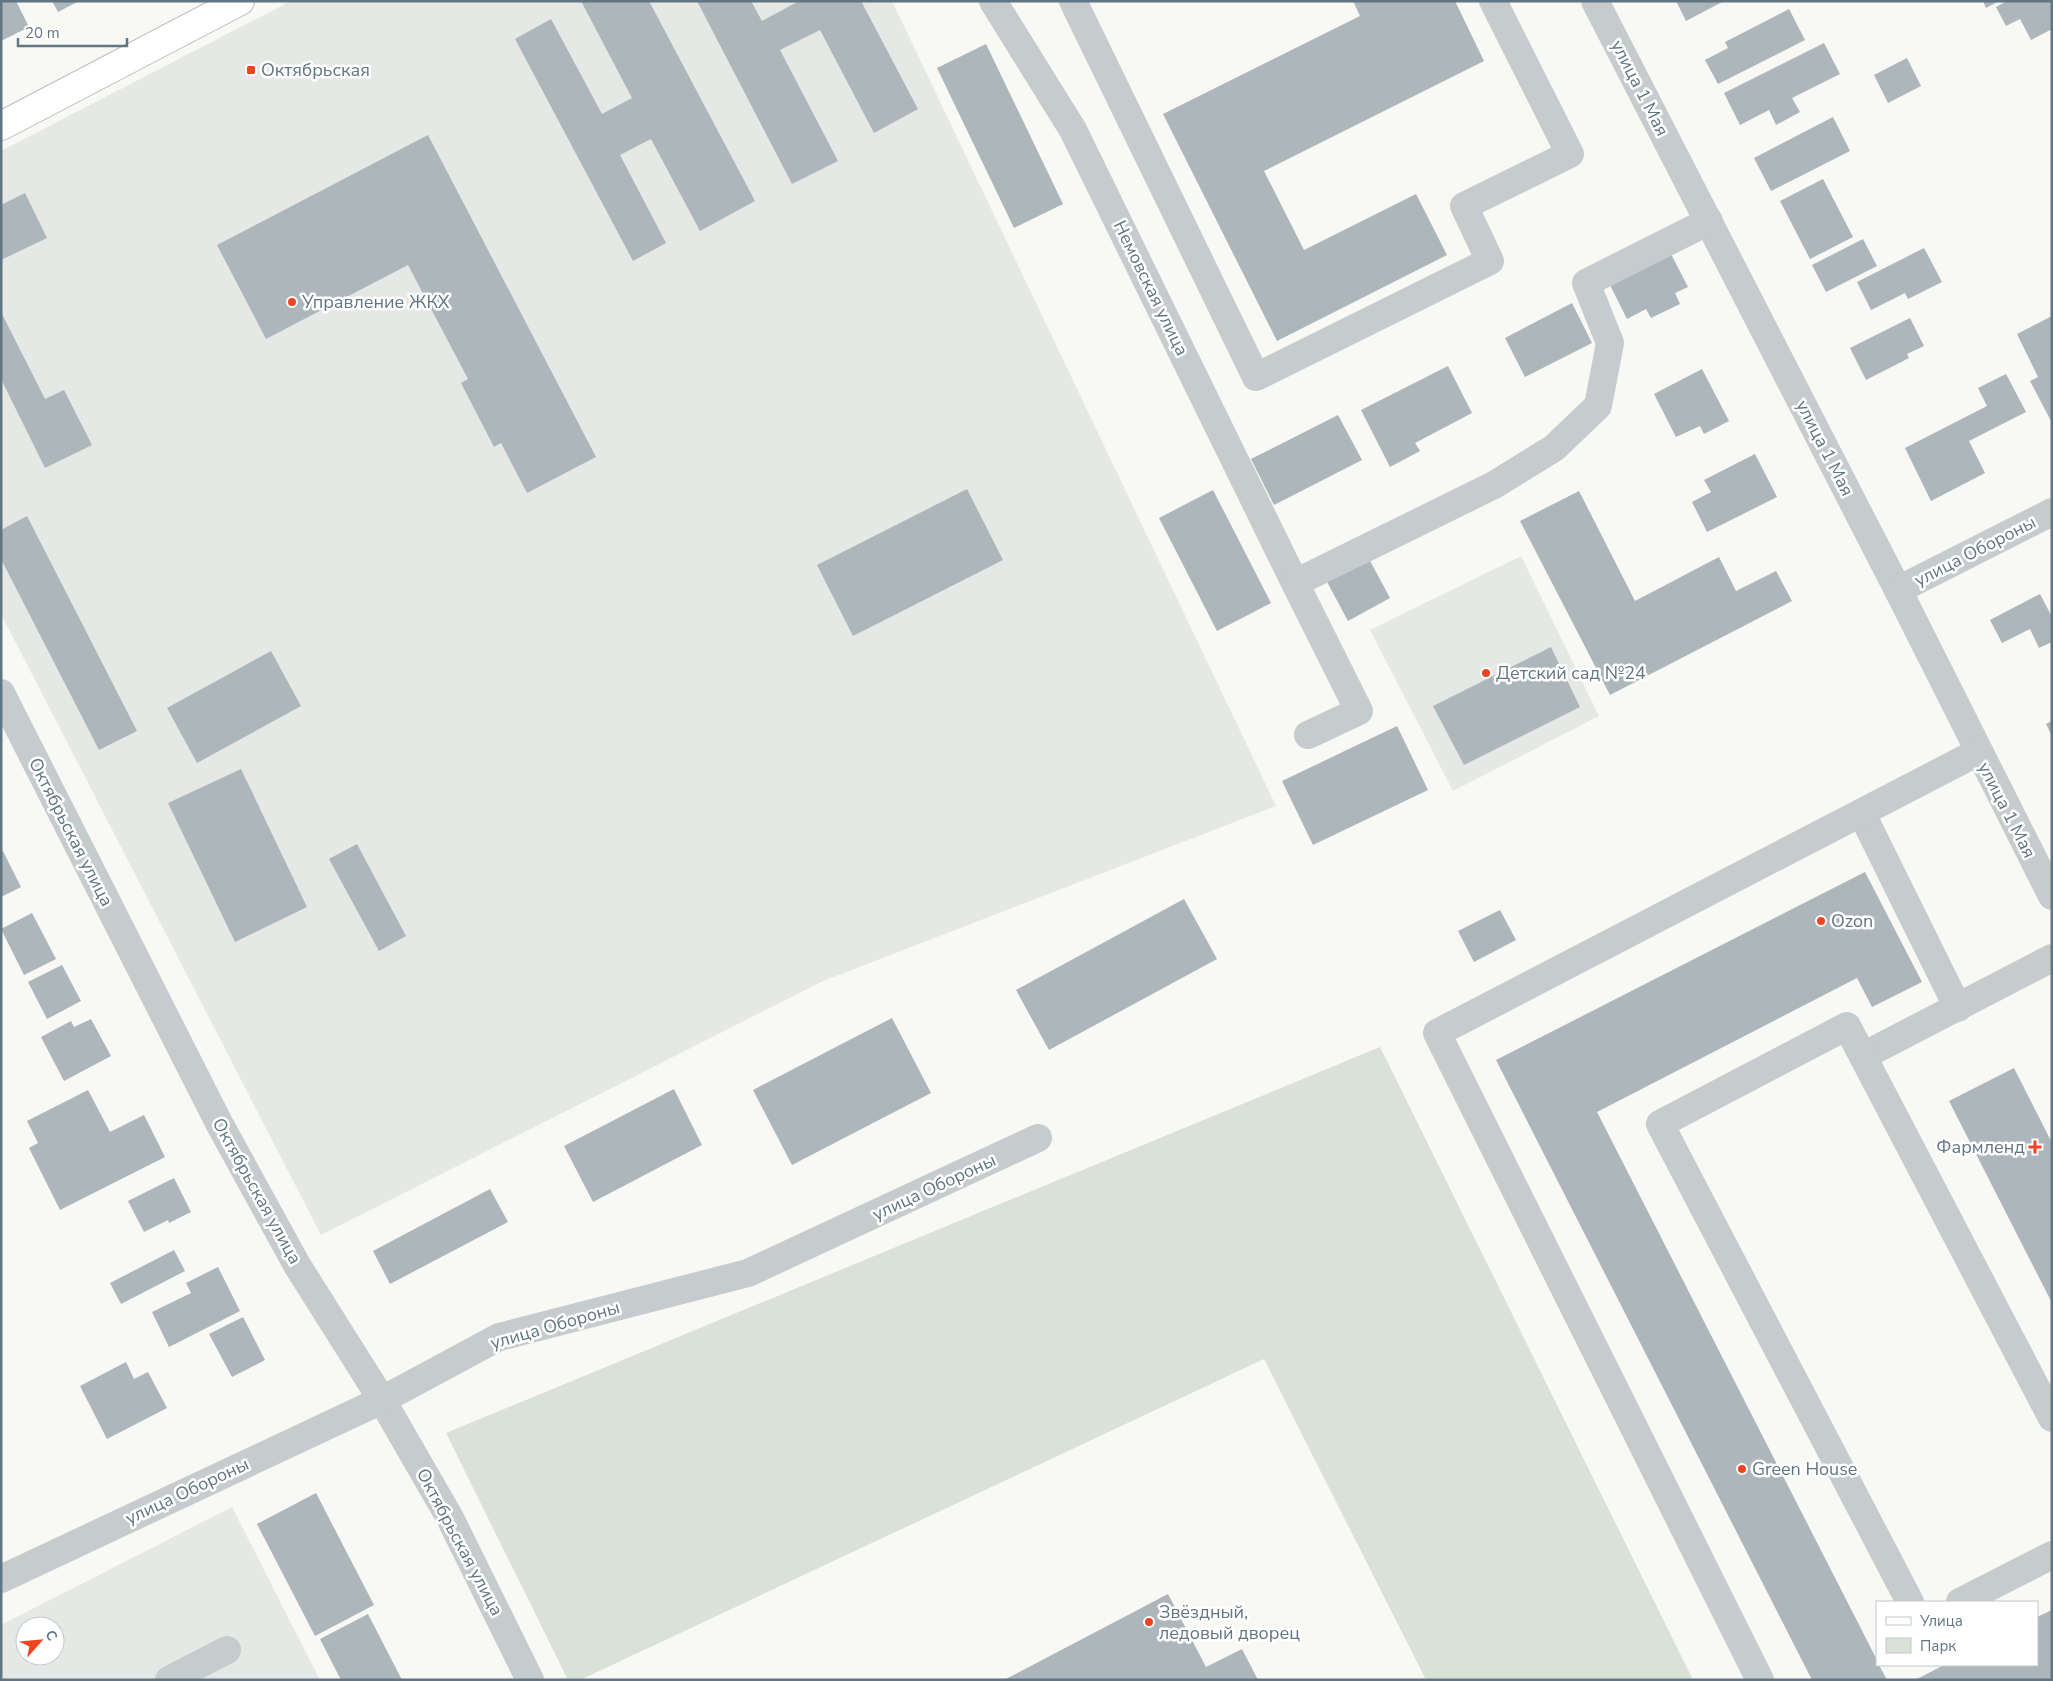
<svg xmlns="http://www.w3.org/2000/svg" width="2053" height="1681" viewBox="0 0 2053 1681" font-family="'Nunito Sans',sans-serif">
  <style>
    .built { fill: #e6e8e6; fill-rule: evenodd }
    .green { fill: #dae1d6 }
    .building { fill: #acb6bb }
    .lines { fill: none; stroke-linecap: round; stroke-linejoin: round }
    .major-casing { stroke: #b9bec1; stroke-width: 30 }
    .minor { stroke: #c6cbcd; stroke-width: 28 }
    .major { stroke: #fff; stroke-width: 28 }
    .poi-dot { fill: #ef441f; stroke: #fff; stroke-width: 2 }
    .labels { text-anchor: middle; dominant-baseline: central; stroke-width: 5; stroke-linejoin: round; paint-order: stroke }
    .poi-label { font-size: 18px; fill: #617682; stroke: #fff; text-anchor: start }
    .street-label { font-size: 18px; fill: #617682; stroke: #fff }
  </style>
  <rect width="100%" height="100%" fill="#f8f8f5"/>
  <g class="built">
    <polygon points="291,1 892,1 1276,806 823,981 321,1235 1,614 1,151"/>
    <polygon points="1521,556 1599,716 1453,791 1370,630"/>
    <path d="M232,1507L320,1680H1V1625ZM25,1626H55V1656H25Z"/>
  </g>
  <polygon class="green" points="1380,1047 1693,1680 1426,1680 1264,1359 580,1680 568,1680 446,1433"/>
  <g class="building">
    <polygon points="1,1 16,1 29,27 1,41"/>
    <polygon points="52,1 79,1 58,12"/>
    <polygon points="581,1 649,1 755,201 700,231 651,139 620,155 666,243 633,261 515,39 551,19 602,114 632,98"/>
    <polygon points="697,1 751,1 762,21 799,1 861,1 918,109 874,133 820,30 780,50 838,161 792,184"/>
    <polygon points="1353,1 1455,1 1484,61 1264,171 1304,250 1416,194 1447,255 1277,341 1163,114 1360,16"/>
    <polygon points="1676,1 1724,1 1686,21"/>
    <polygon points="1983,1 1999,1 1986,8"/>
    <polygon points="2007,1 2052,1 2052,29 2031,40 2020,19 2006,26 1996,7"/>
    <polygon points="1789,9 1805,40 1718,84 1705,60 1728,48 1725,42"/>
    <polygon points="1824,43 1840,74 1792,98 1800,112 1776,125 1769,110 1740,125 1724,93"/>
    <polygon points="986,44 1063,204 1014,228 937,68"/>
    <polygon points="1907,58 1921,86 1888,103 1874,75"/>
    <polygon points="1833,117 1850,151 1771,191 1754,158"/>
    <polygon points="428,135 596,457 527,493 501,443 494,447 461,383 468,379 408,265 266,339 217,245"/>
    <polygon points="1823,179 1853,237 1810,259 1780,201"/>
    <polygon points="25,193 47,238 1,260 1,205"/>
    <polygon points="1863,239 1877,266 1826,292 1812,265"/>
    <polygon points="1924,248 1942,282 1908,299 1905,293 1871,310 1857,282"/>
    <polygon points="1670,252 1688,287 1675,293 1680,304 1651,318 1646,309 1627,319 1609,283"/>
    <polygon points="1572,303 1592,343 1525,377 1505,338"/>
    <polygon points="1,312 45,399 64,390 92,445 45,468 1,379"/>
    <polygon points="2052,316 2052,423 2030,381 2038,377 2017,334"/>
    <polygon points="1910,318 1924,346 1907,354 1909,358 1866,380 1850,348"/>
    <polygon points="1448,366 1472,413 1415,443 1420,451 1390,467 1361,410"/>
    <polygon points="1702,369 1729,421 1704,434 1700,426 1676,437 1654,394"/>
    <polygon points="2006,374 2026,412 1969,441 1985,473 1931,501 1905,448 1987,406 1978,388"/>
    <polygon points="1338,415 1362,460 1274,505 1251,459"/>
    <polygon points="1755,454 1777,497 1707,532 1692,502 1711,492 1704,480"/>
    <polygon points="967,489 1003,560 853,636 817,565"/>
    <polygon points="1213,490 1271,603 1217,631 1159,518"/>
    <polygon points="1579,491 1635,601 1719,557 1736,591 1776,571 1792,601 1610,695 1520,521"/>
    <polygon points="27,516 137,731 99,750 1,559 1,530"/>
    <polygon points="1368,557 1390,598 1348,621 1326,580"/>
    <polygon points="2040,594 2052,617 2052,642 2039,648 2030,629 2002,643 1990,620"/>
    <polygon points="1551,647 1580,707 1464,765 1433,706"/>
    <polygon points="271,651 301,706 197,763 167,708"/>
    <polygon points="2052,721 2052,736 2046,724"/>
    <polygon points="1397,726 1428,790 1313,845 1282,781"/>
    <polygon points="241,769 307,907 235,942 168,803"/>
    <polygon points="357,844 406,936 379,951 329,859"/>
    <polygon points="3,851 21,887 1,897 1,852"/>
    <polygon points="1865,872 1922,982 1872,1007 1857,978 1597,1112 1877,1660 1877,1665 1879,1665 1887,1680 1812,1680 1496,1060"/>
    <polygon points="1184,899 1217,959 1049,1050 1016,990"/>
    <polygon points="1500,910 1516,940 1474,962 1458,931"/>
    <polygon points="32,913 56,959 24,975 1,929"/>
    <polygon points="62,965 81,1001 47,1019 28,982"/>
    <polygon points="892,1018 931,1093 792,1165 753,1090"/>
    <polygon points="91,1019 111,1056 64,1081 41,1037 71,1021 74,1027"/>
    <polygon points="2014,1068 2052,1143 2052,1303 1949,1101"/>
    <polygon points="674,1089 702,1145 593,1202 564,1146"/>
    <polygon points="88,1090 110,1132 144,1115 165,1157 60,1210 29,1148 38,1143 27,1121"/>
    <polygon points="174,1178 191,1212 169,1223 168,1220 144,1232 128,1201"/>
    <polygon points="490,1189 508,1222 390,1284 373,1251"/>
    <polygon points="174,1250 185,1271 121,1304 110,1283"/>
    <polygon points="218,1267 240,1311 169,1347 152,1312 191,1293 186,1283"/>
    <polygon points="243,1317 265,1360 232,1377 209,1334"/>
    <polygon points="126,1362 134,1379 148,1372 167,1408 107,1439 80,1386"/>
    <polygon points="316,1493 374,1605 315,1636 257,1524"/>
    <polygon points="1168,1594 1206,1667 1242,1649 1258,1680 1004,1680"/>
    <polygon points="2052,1610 2052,1680 1915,1680 1944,1665 2037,1665 2037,1617"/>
    <polygon points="368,1614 402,1680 341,1680 320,1639"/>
  </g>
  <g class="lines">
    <defs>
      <polyline id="major" points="1,126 240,1"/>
    </defs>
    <use href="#major" class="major-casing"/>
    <g class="minor">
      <polyline points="993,1 1073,130 1295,583"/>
      <polyline points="1073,1 1256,377 1490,261 1464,206 1570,154 1493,1"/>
      <polyline points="1595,1 1898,590 2052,896"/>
      <polyline points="1898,590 2052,512"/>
      <polyline points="1,693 219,1123 297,1265 382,1400 450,1518 530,1680"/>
      <polyline points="1308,735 1359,711 1295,583 1494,485 1554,448 1598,406 1610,343 1586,283 1709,221"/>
      <polyline points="1862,814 1958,1008"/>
      <polyline points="1863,1056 2052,958"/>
      <polyline points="1,1579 382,1400 499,1337 748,1273 1038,1138"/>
      <polyline points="1910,1602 1660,1124 1847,1026 2052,1418"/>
      <polyline points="1960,1602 2052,1555"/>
      <polyline points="169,1680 227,1650"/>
      <polyline points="1760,1680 1437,1033 1978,752"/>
    </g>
    <use href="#major" class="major"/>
  </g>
  <g class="poi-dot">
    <rect x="246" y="65" width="10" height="10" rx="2.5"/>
    <circle cx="292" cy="302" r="5"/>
    <circle cx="1486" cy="673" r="5"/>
    <circle cx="1821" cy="921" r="5"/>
    <path d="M2032.5 1139.5h5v5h5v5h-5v5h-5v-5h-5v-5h5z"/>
    <circle cx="1742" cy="1469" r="5"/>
    <circle cx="1149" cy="1622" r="5"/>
  </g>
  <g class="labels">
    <g class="poi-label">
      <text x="261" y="70">Октябрьская</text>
      <text x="302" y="302">Управление ЖКХ</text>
      <text x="1496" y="673">Детский сад №24</text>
      <text x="1831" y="921">Ozon</text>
      <text x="2025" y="1147" text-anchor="end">Фармленд</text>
      <text x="1752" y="1469">Green House</text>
      <text x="1159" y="1612">Звёздный,<tspan x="1159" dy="21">ледовый дворец</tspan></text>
    </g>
    <g class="street-label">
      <text transform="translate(1640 88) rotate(63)">улица 1 Мая</text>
      <text transform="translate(1151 288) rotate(64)">Немовская улица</text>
      <text transform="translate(1825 448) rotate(63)">улица 1 Мая</text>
      <text transform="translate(1975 551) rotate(-27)">улица Обороны</text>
      <text transform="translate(2007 810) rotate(63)">улица 1 Мая</text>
      <text transform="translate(71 832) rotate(63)">Октябрьская улица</text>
      <text transform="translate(934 1187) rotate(-25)">улица Обороны</text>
      <text transform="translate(257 1191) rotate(61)">Октябрьская улица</text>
      <text transform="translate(555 1325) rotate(-16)">улица Обороны</text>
      <text transform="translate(187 1491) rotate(-25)">улица Обороны</text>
      <text transform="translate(460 1542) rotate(62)">Октябрьская улица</text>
    </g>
  </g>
  <rect width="2053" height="1681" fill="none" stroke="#617682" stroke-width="5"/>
  <rect x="1876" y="1601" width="162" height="65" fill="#ffffff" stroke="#c0c8cd"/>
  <rect x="1886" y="1617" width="25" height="8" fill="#ffffff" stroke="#c0c8cd"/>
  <text x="1920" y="1626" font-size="15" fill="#617682">Улица</text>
  <rect x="1886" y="1638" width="25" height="15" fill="#dae1d6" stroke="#c0c8cd"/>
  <text x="1920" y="1651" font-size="15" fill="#617682">Парк</text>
  <g transform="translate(40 1641) rotate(63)"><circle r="24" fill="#ffffff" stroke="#c0c8cd"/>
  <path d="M0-4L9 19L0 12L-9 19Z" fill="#ef441f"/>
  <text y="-8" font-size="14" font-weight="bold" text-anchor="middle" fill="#617682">С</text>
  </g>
  <path d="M18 38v8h109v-8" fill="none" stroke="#617682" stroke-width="2.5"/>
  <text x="25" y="38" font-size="15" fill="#617682" stroke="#ffffff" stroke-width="4" paint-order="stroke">20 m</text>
</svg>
